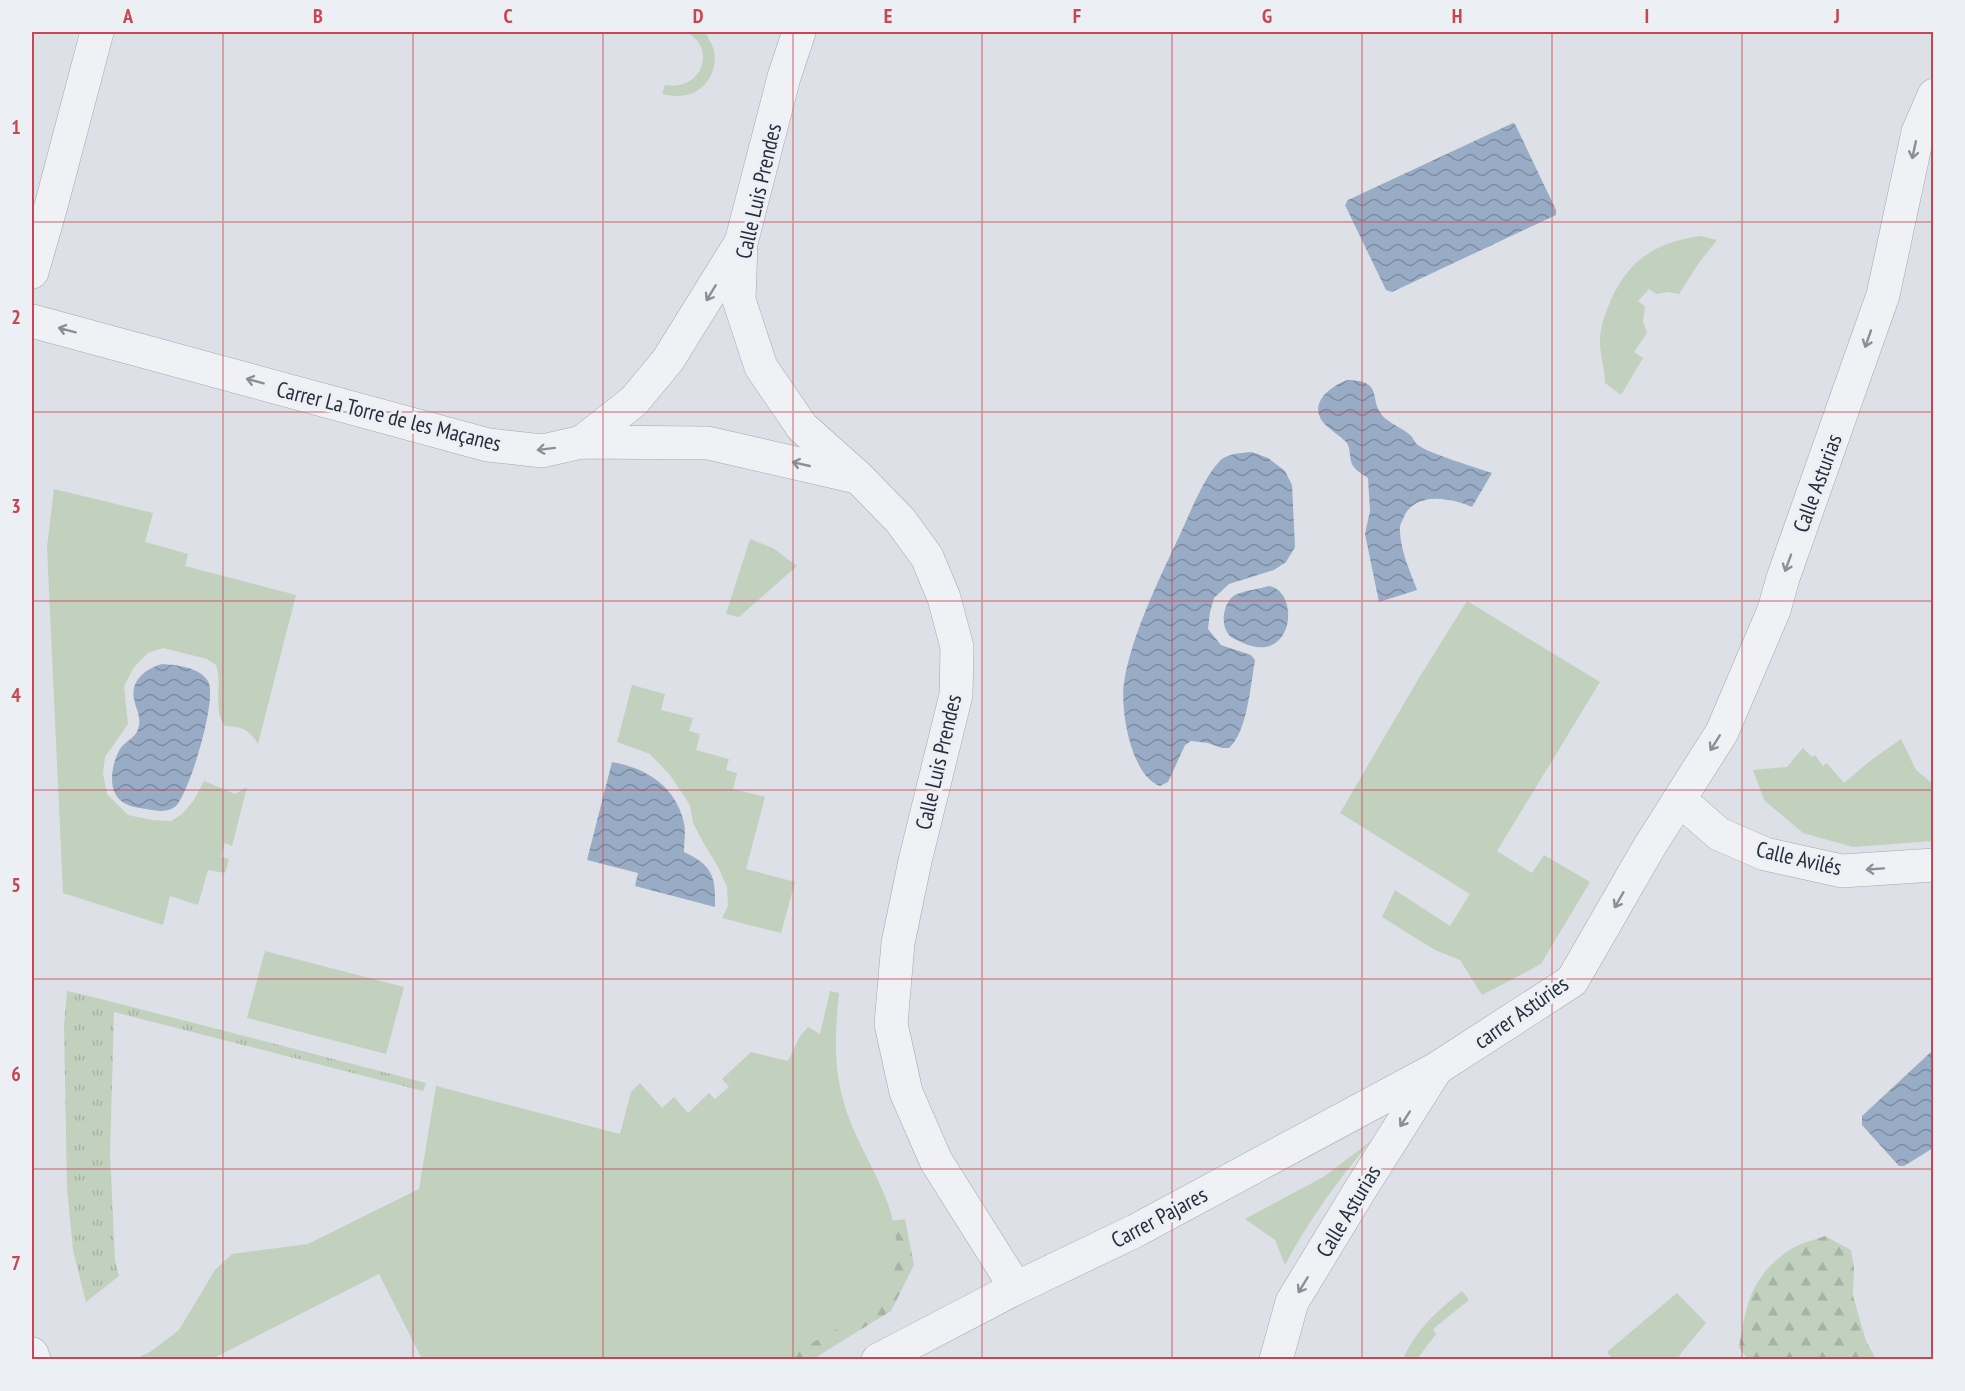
<svg xmlns="http://www.w3.org/2000/svg" width="1965" height="1391" viewBox="0 0 1965 1391" font-family="'PT Sans Narrow',sans-serif">
  <style>
    .grass { fill: url(#grass-tufts) }
    .forest { fill: url(#forest-firs) }
    .green { fill: #c2d0be }
    .water { fill: url(#water-waves) }
    .lines { fill: none; stroke-linecap: round; stroke-linejoin: round }
    .street-casing { stroke: #a3a7b0; stroke-width: 34 }
    .street { stroke: #eff1f5; stroke-width: 33 }
    .oneway { stroke: #8b9098 }
    .grid { fill: none; stroke: #c74652; stroke-width: 1.5; stroke-opacity: 0.55 }
    .labels { text-anchor: middle; dominant-baseline: central; stroke-width: 6; stroke-linejoin: round; paint-order: stroke }
    .street-label { font-size: 22px; fill: #272e3c; stroke: #eceff4 }
    .neatline { fill: none; stroke: #c74652; stroke-width: 2 }
    .grid-label { font-size: 20px; text-anchor: middle; font-weight: bold; fill: #c74652 }
  </style>
  <defs>
    <pattern id="grass-tufts" width="24" height="20" patternUnits="userSpaceOnUse" patternTransform="scale(1.5)"><rect width="24" height="20" fill="#c2d0be"/><path d="M3 7l-1-3M5 7V3M7 7l1-3M15 17l-1-3M17 17v-4M19 17l1-3" fill="none" stroke="#a7b3a4"/></pattern>
    <pattern id="forest-firs" width="22" height="20" patternUnits="userSpaceOnUse" patternTransform="scale(1.5)"><rect width="22" height="20" fill="#c2d0be"/><path d="M5 1l3.5 6h-7zM16 11l3.5 6h-7z" fill="#a7b3a4"/></pattern>
    <pattern id="water-waves" width="16" height="10" patternUnits="userSpaceOnUse" patternTransform="scale(1.5)"><rect width="16" height="10" fill="#99acc5"/><path d="M0 5q4-4 8 0t8 0" fill="none" stroke="#7d8ca1"/></pattern>
  </defs>
  <rect width="100%" height="100%" fill="#dde0e6"/>
  <polygon class="grass" points="67,991 97,998 426,1083 423,1091 114,1012 110,1154 115,1261 119,1276 86,1302 73,1250 67,1188 64,1025"/>
  <g class="forest">
    <polygon points="905,1219 914,1265 891,1311 813,1359 698,1360 878,1223"/>
    <path d="M1825,1236L1851,1250L1854,1268L1853,1296L1866,1341L1876,1359H1748L1739,1348C1746,1305 1751,1275 1791,1249C1801,1243 1814,1240 1825,1236Z"/>
  </g>
  <g class="green">
    <path d="M684,32C689,31 698,30 703,32C707,33 709,40 711,43C721,62 710,88 690,94C680,97 672,96 662,94L665,85C705,92 717,43 684,32Z"/>
    <path d="M1701,236L1717,240L1698,264L1679,294L1667,292L1657,294L1649,289L1638,301L1645,307L1643,321L1647,333L1634,352L1643,358L1621,395L1605,383C1605,368 1599,353 1600,338C1601,325 1605,314 1610,302C1628,260 1656,242 1701,236Z"/>
    <path d="M54,489L153,513L145,542L188,554L185,566L296,595L258,744C250,730 241,726 225,726C212,710 223,684 216,665L207,659L163,648L148,653L134,667L124,686L128,724L105,757L103,774L107,794L128,815L151,820L171,821L182,814L194,800L204,781L235,794L247,787L232,846L225,843L221,857L229,859L225,873L208,870L198,905L170,896L163,925L63,893L47,547Z"/>
    <polygon points="750,539 773,548 797,566 739,617 726,614"/>
    <polygon points="1467,601 1600,682 1497,851 1532,873 1544,855 1590,882 1541,964 1482,995 1460,960 1435,950 1382,917 1395,890 1450,926 1470,894 1340,813 1419,678"/>
    <polygon points="632,685 665,694 661,710 693,718 689,731 700,734 696,750 729,759 726,770 737,773 733,789 765,797 746,869 795,882 781,933 722,918 728,906 727,887 718,867 703,842 693,823 690,805 670,775 650,754 617,742"/>
    <polygon points="1901,739 1916,770 1933,784 1933,841 1853,847 1803,833 1764,800 1753,770 1787,767 1803,748 1812,757 1815,755 1823,766 1827,763 1844,783 1870,761"/>
    <polygon points="265,951 404,987 386,1054 247,1018"/>
    <path d="M830,991L839,993C835,1030 833,1066 844,1103C857,1150 892,1190 896,1240C898,1259 893,1281 889,1300L783,1359H422L379,1274L212,1359H135L150,1352L179,1330L215,1270L232,1254L308,1244L419,1189L436,1086L620,1134L631,1092L640,1083L662,1108L674,1097L688,1113L709,1093L715,1099L729,1087L722,1079L751,1052L788,1061L800,1036L808,1027L820,1034Z"/>
    <path d="M1372,1140C1339,1178 1309,1220 1285,1265L1275,1240L1245,1219L1325,1176Z"/>
    <path d="M1462,1291L1469,1300L1433,1329L1436,1334L1417,1359H1403C1416,1330 1437,1311 1462,1291Z"/>
    <polygon points="1677,1293 1706,1323 1681,1353 1678,1359 1613,1359 1607,1352"/>
  </g>
  <g class="water">
    <polygon points="1513,123 1515,124 1556,210 1556,215 1392,292 1386,290 1345,205 1348,200"/>
    <path d="M1348,380C1387,381 1366,402 1386,419C1393,425 1402,428 1409,434C1413,437 1414,442 1418,445C1427,453 1478,468 1492,473L1472,507C1451,497 1413,491 1403,519C1401,523 1399,527 1400,532C1401,552 1410,571 1417,590L1379,602L1365,534L1370,511L1368,478C1364,475 1356,471 1353,466C1349,460 1351,450 1347,443C1340,435 1329,430 1322,421C1309,402 1332,385 1348,380Z"/>
    <path d="M1252,452L1268,458L1285,471L1292,485L1295,547L1286,562L1274,570L1229,584L1214,598L1210,612L1208,629L1221,645L1251,655L1255,660C1251,683 1247,733 1229,748H1222L1208,743L1191,741L1185,745L1168,782L1160,786C1131,776 1120,710 1124,683C1131,635 1162,573 1183,528C1191,510 1207,472 1221,460C1229,453 1241,453 1252,452Z"/>
    <path d="M1269,586C1301,591 1294,668 1241,642C1237,640 1231,638 1229,635C1219,624 1224,599 1237,594C1247,590 1259,589 1269,586Z"/>
    <path d="M162,664C177,665 199,667 208,681C218,698 190,791 176,806C168,813 156,811 146,809C138,808 126,806 120,800C107,788 112,763 120,749C125,741 135,739 138,729C142,717 136,710 134,699C130,680 147,668 162,664Z"/>
    <path d="M612,762C646,768 676,786 684,823C686,832 684,843 684,852C712,865 716,876 715,907L635,886L638,873L587,860Z"/>
    <polygon points="1933,1050 1933,1148 1904,1166 1899,1166 1862,1125 1862,1116"/>
  </g>
  <g class="lines">
    <defs>
      <g id="street">
        <polyline points="799,32 784,77 741,243 739,300 761,367 802,427 858,477 900,520 927,557 944,598 957,647 956,695 915,861 898,943 891,1024 906,1092 936,1161 1016,1288"/>
        <polyline points="32,272 51,206 97,32"/>
        <polyline points="32,321 488,445 542,451 582,442 708,443 856,477"/>
        <polyline points="582,442 634,401 668,360 740,244"/>
        <polyline points="1680,800 1719,834 1765,854 1842,871 1934,865"/>
        <polyline points="32,1354 34,1360"/>
        <polyline points="878,1360 1016,1288 1135,1231 1436,1069 1572,981 1648,849 1722,732 1774,610 1783,578 1883,295 1918,132 1934,95"/>
        <polyline points="1276,1360 1292,1302 1360,1190 1435,1071"/>
      </g>
    </defs>
    <use href="#street" class="street-casing"/>
    <use href="#street" class="street"/>
  </g>
  <defs><path id="oneway-shaft" d="M-6 0H5M1.5-3L5.5 0L1.5 3" fill="none" stroke-width="1.6" stroke-linecap="round" stroke-linejoin="round" transform="scale(1.5)"/></defs>
  <g class="oneway">
    <use href="#oneway-shaft" transform="translate(1914 150) rotate(102)"/>
    <use href="#oneway-shaft" transform="translate(711 293) rotate(121)"/>
    <use href="#oneway-shaft" transform="translate(67 330) rotate(-165)"/>
    <use href="#oneway-shaft" transform="translate(1868 339) rotate(109)"/>
    <use href="#oneway-shaft" transform="translate(255 381) rotate(-165)"/>
    <use href="#oneway-shaft" transform="translate(546 449) rotate(173)"/>
    <use href="#oneway-shaft" transform="translate(801 464) rotate(-167)"/>
    <use href="#oneway-shaft" transform="translate(1788 563) rotate(110)"/>
    <use href="#oneway-shaft" transform="translate(1715 743) rotate(122)"/>
    <use href="#oneway-shaft" transform="translate(1875 869) rotate(176)"/>
    <use href="#oneway-shaft" transform="translate(1619 900) rotate(120)"/>
    <use href="#oneway-shaft" transform="translate(1405 1119) rotate(123)"/>
    <use href="#oneway-shaft" transform="translate(1303 1285) rotate(121)"/>
  </g>
  <path class="grid" d="M223,32V1360M413,32V1360M603,32V1360M793,32V1360M982,32V1360M1172,32V1360M1362,32V1360M1552,32V1360M1742,32V1360M32,222H1934M32,412H1934M32,601H1934M32,790H1934M32,979H1934M32,1169H1934"/>
  <g class="labels">
    <g class="street-label">
      <text transform="translate(758 191) rotate(-77)">Calle Luis Prendes</text>
      <text transform="translate(389 416) rotate(14)">Carrer La Torre de les Maçanes</text>
      <text transform="translate(1817 483) rotate(-70)">Calle Asturias</text>
      <text transform="translate(938 762) rotate(-77)">Calle Luis Prendes</text>
      <text transform="translate(1799 858) rotate(13)">Calle Avilés</text>
      <text transform="translate(1521 1012) rotate(-35)">carrer Astúries</text>
      <text transform="translate(1348 1211) rotate(-59)">Calle Asturias</text>
      <text transform="translate(1159 1217) rotate(-28)">Carrer Pajares</text>
    </g>
  </g>
  <rect width="1965" height="1391" fill="none" stroke="#eceff4" stroke-width="66"/>
  <rect x="33" y="33" width="1899" height="1325" class="neatline"/>
  <g class="grid-label">
    <text x="128" y="23">A</text>
    <text x="318" y="23">B</text>
    <text x="508" y="23">C</text>
    <text x="698" y="23">D</text>
    <text x="888" y="23">E</text>
    <text x="1077" y="23">F</text>
    <text x="1267" y="23">G</text>
    <text x="1457" y="23">H</text>
    <text x="1647" y="23">I</text>
    <text x="1837" y="23">J</text>
    <text x="16" y="134">1</text>
    <text x="16" y="324">2</text>
    <text x="16" y="513">3</text>
    <text x="16" y="702">4</text>
    <text x="16" y="892">5</text>
    <text x="16" y="1081">6</text>
    <text x="16" y="1270">7</text>
  </g>
</svg>
